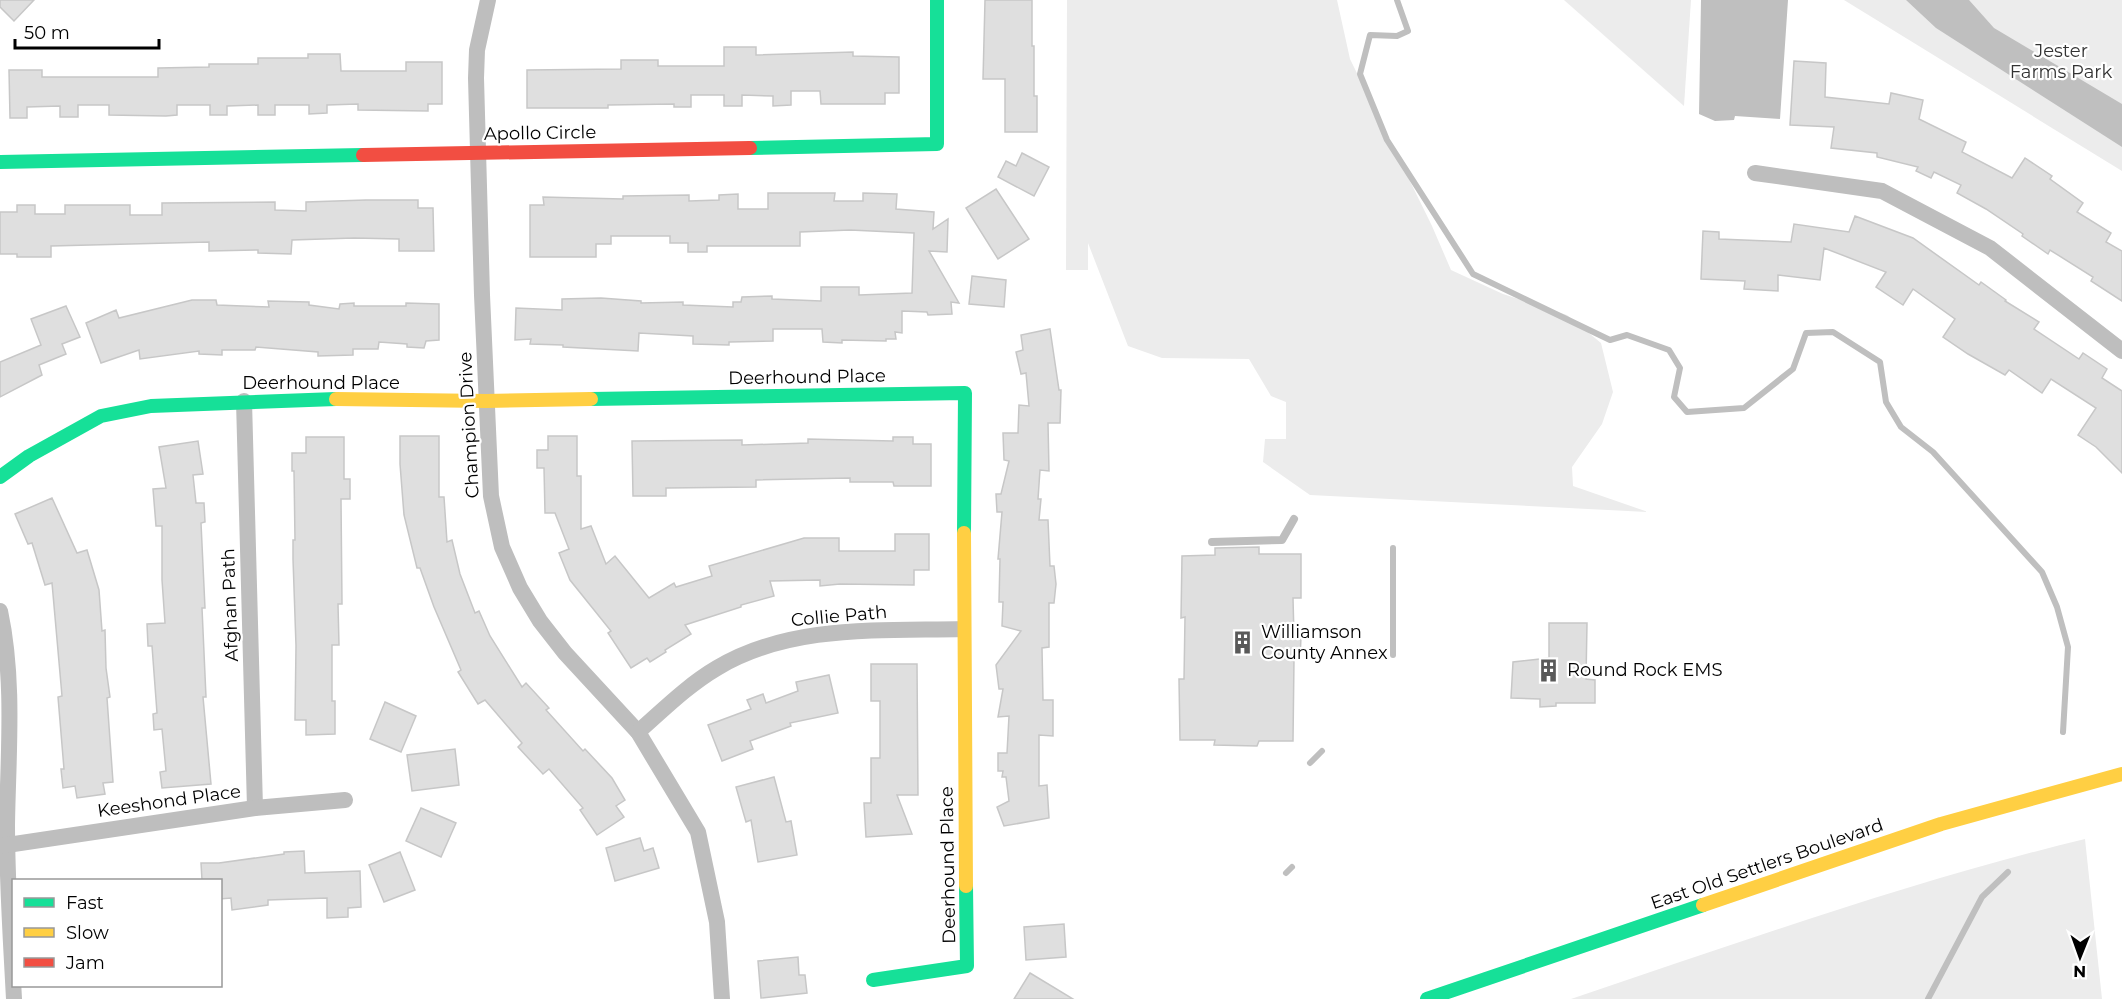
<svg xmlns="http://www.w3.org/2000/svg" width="2122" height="999" viewBox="0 0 2122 999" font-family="Montserrat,sans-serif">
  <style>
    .green { fill: #ececec }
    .water { fill: #bfbfbf }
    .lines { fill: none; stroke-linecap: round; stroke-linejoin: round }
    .stream { stroke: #bfbfbf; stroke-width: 6 }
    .building { fill: #dfdfdf; stroke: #c7c7c7; stroke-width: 1.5 }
    .lane { stroke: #bebebe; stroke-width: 8 }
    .street { stroke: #bebebe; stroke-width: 16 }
    .fast { stroke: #16e098; stroke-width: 14 }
    .slow { stroke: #ffcf43; stroke-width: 14 }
    .jam { stroke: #f24e42; stroke-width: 14 }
    .labels { text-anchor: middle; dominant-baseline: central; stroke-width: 4.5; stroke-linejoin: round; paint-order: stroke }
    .park-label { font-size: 18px; fill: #333; stroke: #fff }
    .street-label { font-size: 18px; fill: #000; stroke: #fff }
    .poi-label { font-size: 18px; fill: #000; stroke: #fff; text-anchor: start }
  </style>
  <rect width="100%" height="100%" fill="#fff"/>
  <g class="green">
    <polygon points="1067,0 1337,0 1350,59 1432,226 1451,270 1503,294 1567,315 1601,343 1613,392 1602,424 1572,467 1573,486 1648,512 1310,495 1263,462 1265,439 1286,439 1286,402 1271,396 1249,359 1162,358 1128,346 1088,243 1088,270 1066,270"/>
    <polygon points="1564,0 1691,0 1684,106"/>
    <polygon points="1844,0 2122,0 2122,171"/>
    <path d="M2085,839L2102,999H1571C1741,942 1911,881 2085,839Z"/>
  </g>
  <g class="water">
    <polygon points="1701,0 1788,0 1780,119 1735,116 1734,120 1715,121 1699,114"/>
    <polygon points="1906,0 1969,0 1994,28 2122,104 2122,147 1936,28"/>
  </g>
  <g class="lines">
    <g class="stream">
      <polyline points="1397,0 1408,31 1397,36 1370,35 1360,74 1387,140 1473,274 1610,340 1627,335 1669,350 1680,368 1674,397 1687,412 1744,408 1793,369 1806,333 1833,332 1880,362 1886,402 1901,427 1933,452 2042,572 2057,607 2068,647 2063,732"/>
      <polyline points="1393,655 1393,548"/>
      <polyline points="1310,763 1322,751"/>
      <polyline points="1286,873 1292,867"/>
      <polyline points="1928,999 1982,897 2008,872"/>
    </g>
  </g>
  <g class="building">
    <polygon points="0,0 34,0 14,21 0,7"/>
    <polygon points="985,0 1032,0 1032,46 1034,46 1034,96 1037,96 1037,132 1005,132 1005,79 983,79"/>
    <polygon points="724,47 756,47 756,55 853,52 853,56 899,57 899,93 885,93 885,104 821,104 820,91 791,91 791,105 773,106 773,96 742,95 742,106 724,106 724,95 691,95 691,107 674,107 674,104 608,105 608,108 527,108 527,70 621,69 621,60 658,60 658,66 724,66"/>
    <polygon points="308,54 340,54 341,71 406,71 406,62 442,62 442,104 428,104 428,111 358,110 358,104 327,105 327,113 309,114 309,105 275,105 275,115 258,115 258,105 227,106 227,115 210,115 210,105 177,105 177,115 166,116 109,115 109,105 78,105 78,117 60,117 60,106 27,107 27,118 10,118 9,70 42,70 42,77 158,77 158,68 209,67 209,64 258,64 258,58 308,58"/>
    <polygon points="1794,61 1826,63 1825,97 1889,104 1891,93 1923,100 1919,119 1966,142 1962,152 2012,178 2025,158 2052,176 2050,179 2083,203 2077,212 2111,233 2106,242 2122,251 2122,301 2091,281 2093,277 2050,250 2048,254 2022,236 2023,234 1986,209 1957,193 1961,185 1934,172 1931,178 1916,171 1918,167 1877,157 1877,153 1831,148 1834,127 1790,125"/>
    <polygon points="1022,153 1049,167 1034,196 998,177 1006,161 1016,166"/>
    <polygon points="996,189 1029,239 998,259 966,208"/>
    <polygon points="768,193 835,193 834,201 863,201 863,193 897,194 896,209 934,212 933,229 948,219 947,252 929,251 959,303 951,302 952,314 928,315 927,312 902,311 902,333 895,332 896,339 886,339 886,341 842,340 842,343 823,342 822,329 773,329 773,341 729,342 729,345 693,344 693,336 639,333 638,351 563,347 563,345 530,344 531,339 515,340 516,308 562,310 562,299 601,298 641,301 641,303 683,302 683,305 733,307 733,302 741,302 742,297 772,296 772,299 821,301 821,287 859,287 859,295 912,293 914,233 850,230 800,232 800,246 707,246 707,252 688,252 688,243 670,243 670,236 611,236 611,244 596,244 596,257 530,257 530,205 544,205 543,197 623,199 623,196 689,195 689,201 719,200 719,195 738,194 738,209 768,209"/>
    <polygon points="366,200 418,200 418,208 433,208 434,251 399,251 399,239 354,238 292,240 291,254 258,253 258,250 209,251 209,242 51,246 51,257 17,257 17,254 0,254 0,212 17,212 17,205 35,205 35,214 65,214 65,205 130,205 130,215 162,215 162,203 275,202 275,210 306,211 306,202"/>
    <polygon points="1855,216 1913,238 1979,285 1981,282 2006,300 2005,301 2039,322 2034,329 2079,359 2083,353 2107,369 2102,378 2122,391 2122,473 2096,447 2078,435 2096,408 2051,379 2042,393 2009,370 2005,375 1968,354 1943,337 1955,319 1913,289 1903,305 1876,287 1886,272 1824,248 1820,280 1778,275 1778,291 1744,289 1745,281 1701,279 1703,231 1719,232 1719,239 1791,242 1794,224 1849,232"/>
    <polygon points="972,276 1006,280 1004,307 969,304"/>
    <polygon points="192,300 216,300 217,305 269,307 268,301 309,302 309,305 339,309 340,304 354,303 354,306 406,306 406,303 439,304 439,340 426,341 424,348 407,347 407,344 379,342 378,349 353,349 353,355 318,356 318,352 256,347 255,350 222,350 222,355 199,354 199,351 140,359 139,350 101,363 86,323 116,310 119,318"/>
    <polygon points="66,306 80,337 62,344 66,354 39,365 42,375 0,397 0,362 41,345 31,319"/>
    <polygon points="1050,329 1059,390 1061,390 1060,423 1048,423 1049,471 1040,470 1038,499 1041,499 1039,520 1048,520 1050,566 1054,566 1056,584 1054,603 1049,603 1049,647 1042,648 1043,700 1053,700 1053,736 1039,735 1039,786 1047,785 1049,818 1004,826 997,807 1009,801 1006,777 1002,777 1003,771 998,771 998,753 1007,753 1009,716 998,717 1003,689 999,689 996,665 1021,631 1002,626 1003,602 999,602 1000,559 998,559 1002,512 997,512 996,494 1001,494 1009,461 1004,460 1003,433 1018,433 1019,405 1029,406 1026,373 1021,374 1016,352 1023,350 1021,335"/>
    <polygon points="400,436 439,436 439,497 444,497 447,542 452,540 460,574 475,613 479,611 490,636 522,687 526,683 549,708 546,710 583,751 585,749 612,778 625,800 616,806 624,817 597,835 580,810 583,808 549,769 543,774 518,747 522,743 485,700 478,704 458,672 461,670 434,607 420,568 417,568 404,515 400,464"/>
    <polygon points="548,436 577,436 577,476 581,476 581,529 591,526 606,564 615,556 649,598 674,583 676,587 712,576 709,566 804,538 839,538 839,551 895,551 895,534 929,534 929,570 914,570 914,585 840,584 820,586 820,580 770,581 774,596 741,605 741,607 685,625 691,634 665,650 666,652 650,662 647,658 631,668 608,633 611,631 570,580 559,553 569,549 555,513 545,513 544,468 537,468 537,450 548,450"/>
    <polygon points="306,437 344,437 344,479 350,479 350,499 341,499 342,604 338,604 339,645 332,645 332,701 335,701 335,734 306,735 306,720 295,720 296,646 293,559 293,540 295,540 294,471 292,471 292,453 306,453"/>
    <polygon points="893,437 913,437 913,444 931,444 931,486 894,486 893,482 850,482 850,478 756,480 756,487 666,488 666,496 633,496 632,441 742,440 742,445 808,443 808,439 893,441"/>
    <polygon points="198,441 203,474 193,475 196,503 204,503 205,522 201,523 205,608 202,608 206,697 203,697 211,784 162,788 160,772 166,771 162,729 154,730 153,714 157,713 152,646 148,646 147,624 165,623 162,580 162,526 156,526 153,489 166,488 159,447"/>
    <polygon points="52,498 77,553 87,550 99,590 102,631 105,630 106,668 110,697 107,698 113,782 103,783 105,794 77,798 75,786 63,788 61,769 64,769 58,697 62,696 52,583 45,585 32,543 28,544 15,514"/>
    <polygon points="1259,547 1259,554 1301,554 1301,598 1293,598 1294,637 1301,637 1300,658 1294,659 1293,741 1259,741 1257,746 1214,745 1215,740 1180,740 1179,679 1184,679 1185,617 1181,618 1182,556 1215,555 1215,548"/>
    <polygon points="1549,623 1587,623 1586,679 1595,680 1595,703 1556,703 1556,706 1540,707 1540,699 1511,698 1513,662 1549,658"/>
    <polygon points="871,664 917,664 918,795 897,795 912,834 866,837 864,803 871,803 871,758 880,758 880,701 871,701"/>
    <polygon points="829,675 838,713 790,723 791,726 750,741 753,749 722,761 708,725 751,709 747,700 763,694 766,703 798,691 796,682"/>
    <polygon points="385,702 416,716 401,752 370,739"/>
    <polygon points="455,749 459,785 412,791 407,755"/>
    <polygon points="774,777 786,822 791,821 797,855 758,862 751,820 746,822 736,787"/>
    <polygon points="421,808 456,823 441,857 406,841"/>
    <polygon points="640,838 644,851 653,848 659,868 615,881 606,848"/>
    <polygon points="304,851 305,873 360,871 361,907 348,908 348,917 327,918 327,898 268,900 268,905 232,910 231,898 220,899 220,880 202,880 201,863 219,863 284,854 284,852"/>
    <polygon points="400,852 415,890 384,902 369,865"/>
    <polygon points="1064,924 1066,957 1026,960 1024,927"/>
    <polygon points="798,957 799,975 805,975 807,993 761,998 758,961"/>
    <polygon points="1030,973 1073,999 1014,999"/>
  </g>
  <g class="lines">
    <polyline class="lane" points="1212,542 1282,540 1294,519"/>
    <g class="street">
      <polyline points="488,0 477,50 476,78 482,295 491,496 502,547 520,588 540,621 565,653 638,732 698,832 717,922 722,999"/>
      <polyline points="1755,173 1882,191 1990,248 2122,351"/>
      <polyline points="244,401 255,808"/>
      <path d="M0,611C15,681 8,755 7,825C7,883 11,941 14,999"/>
      <path d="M638,732C663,710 688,685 717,668C790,624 881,631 963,629"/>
      <polyline points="0,846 255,808 345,800"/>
    </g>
    <g class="fast">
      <polyline points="750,148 937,144 937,0"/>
      <polyline points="0,162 363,155"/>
      <polyline points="591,399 965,393 964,533"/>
      <polyline points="0,477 29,456 101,416 151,406 336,399"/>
      <polyline points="873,980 967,966 966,886"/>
      <polyline points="1427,999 1703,905"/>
    </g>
    <g class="slow">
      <polyline points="336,399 486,401 591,399"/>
      <polyline points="964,533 966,886"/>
      <polyline points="1703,905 1941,824 2122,774"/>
    </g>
    <polyline class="jam" points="363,155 750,148"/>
  </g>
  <defs>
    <symbol id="building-bare" viewBox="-9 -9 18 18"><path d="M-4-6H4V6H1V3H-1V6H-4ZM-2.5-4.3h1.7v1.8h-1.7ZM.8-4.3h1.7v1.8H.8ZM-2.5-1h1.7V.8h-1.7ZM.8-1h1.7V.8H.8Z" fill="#595959" stroke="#fff" stroke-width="2.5" paint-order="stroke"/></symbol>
  </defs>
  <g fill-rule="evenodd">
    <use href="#building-bare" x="1226" y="626" width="33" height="33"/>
    <use href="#building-bare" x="1532" y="654" width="33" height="33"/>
  </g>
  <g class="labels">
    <g class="park-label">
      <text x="2061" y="51">Jester<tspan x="2061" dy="21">Farms Park</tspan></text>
    </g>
    <g class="street-label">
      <text transform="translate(540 133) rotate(-1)">Apollo Circle</text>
      <text transform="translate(807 377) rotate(-1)">Deerhound Place</text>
      <text x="321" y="383">Deerhound Place</text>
      <text transform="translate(469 425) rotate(-93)">Champion Drive</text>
      <text transform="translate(230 605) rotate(-92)">Afghan Path</text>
      <text transform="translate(839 616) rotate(-5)">Collie Path</text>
      <text transform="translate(169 801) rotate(-8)">Keeshond Place</text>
      <text transform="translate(1767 864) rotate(-19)">East Old Settlers Boulevard</text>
      <text transform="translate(948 865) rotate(-91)">Deerhound Place</text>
    </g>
    <g class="poi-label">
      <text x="1261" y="632">Williamson<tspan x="1261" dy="21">County Annex</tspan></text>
      <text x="1567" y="670">Round Rock EMS</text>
    </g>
  </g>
  <rect x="12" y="879" width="210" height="108" fill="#ffffff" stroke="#999999" stroke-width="1.5"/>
  <rect x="24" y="898" width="30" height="9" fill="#16e098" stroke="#999999" stroke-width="1.5"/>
  <text x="66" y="909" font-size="18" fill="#000000">Fast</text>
  <rect x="24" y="928" width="30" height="9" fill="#ffcf43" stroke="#999999" stroke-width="1.5"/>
  <text x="66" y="939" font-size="18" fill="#000000">Slow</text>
  <rect x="24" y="958" width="30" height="9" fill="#f24e42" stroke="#999999" stroke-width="1.5"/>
  <text x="66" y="969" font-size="18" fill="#000000">Jam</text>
  <g transform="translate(2080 957) rotate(181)" stroke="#ffffff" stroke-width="4.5" paint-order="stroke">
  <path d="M0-4.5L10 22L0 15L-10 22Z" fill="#000000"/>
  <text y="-9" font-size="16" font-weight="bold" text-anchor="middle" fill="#000000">N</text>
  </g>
  <path d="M15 39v9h144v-9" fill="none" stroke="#000000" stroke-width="3"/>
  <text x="24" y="39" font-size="18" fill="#000000" stroke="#ffffff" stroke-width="4.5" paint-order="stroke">50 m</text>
</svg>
